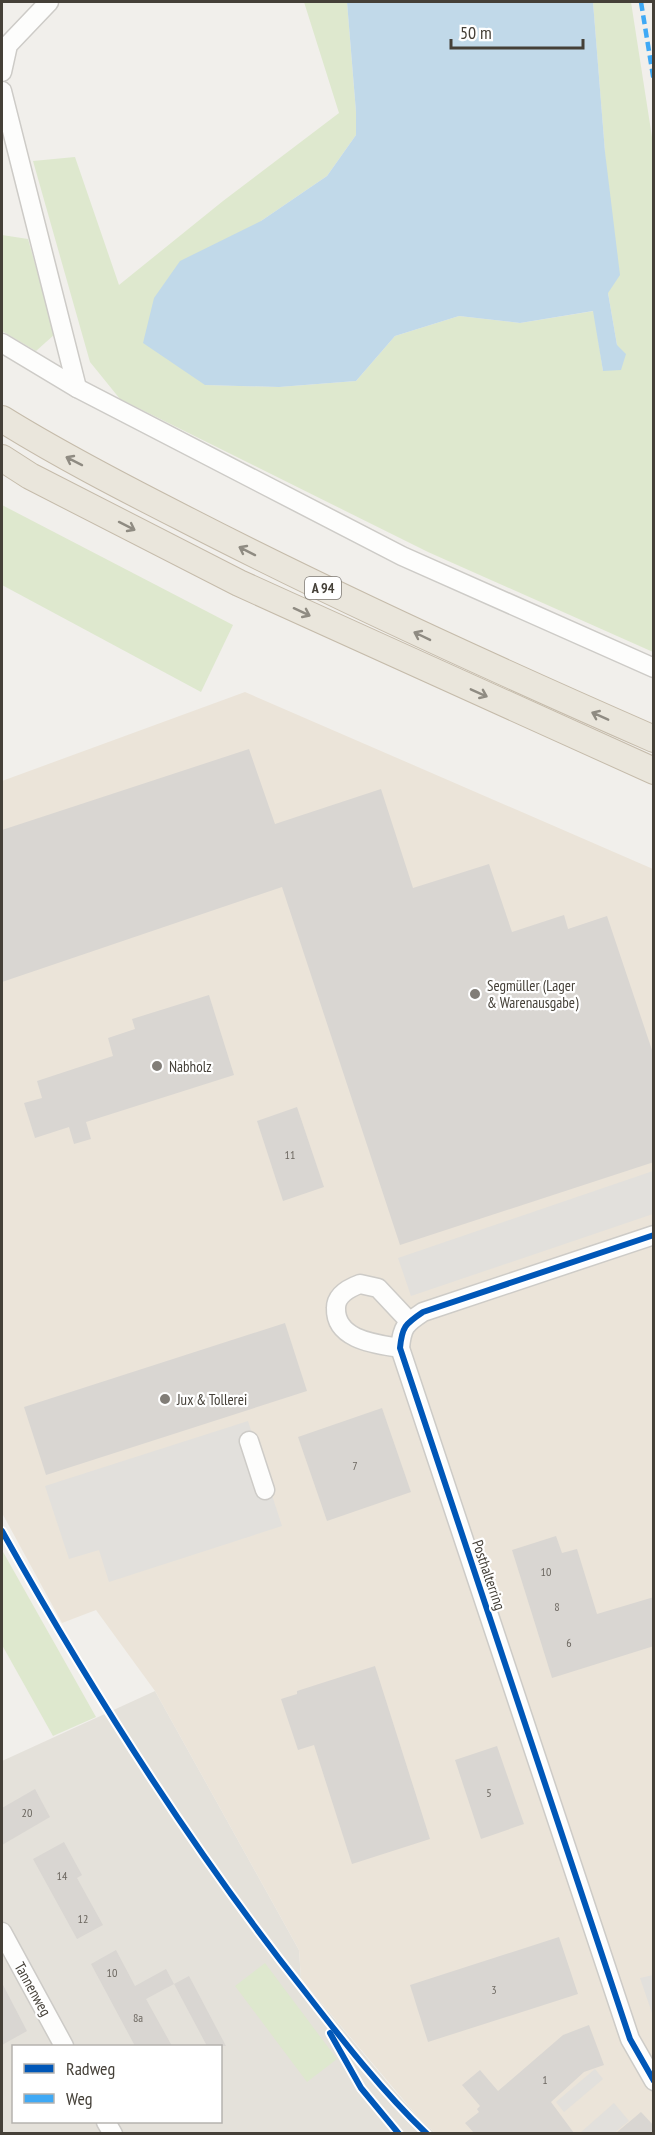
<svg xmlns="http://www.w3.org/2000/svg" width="655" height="2135" viewBox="0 0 655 2135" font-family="'PT Sans Narrow',sans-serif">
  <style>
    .residential { fill: #e4e1da; fill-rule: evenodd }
    .commercial { fill: #ebe4d9 }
    .green { fill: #dee8ce }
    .parking { fill: #e2e0dc }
    .water { fill: #c1d9e9 }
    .building { fill: #d9d6d2 }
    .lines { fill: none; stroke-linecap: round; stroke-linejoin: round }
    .minor-casing { stroke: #cdcbc7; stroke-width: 21 }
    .highway-casing { stroke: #c5bbaa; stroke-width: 28 }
    .minor { stroke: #fdfdfc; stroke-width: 18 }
    .highway { stroke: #eae6dc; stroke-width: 26 }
    .quiet { stroke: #3fa9f5; stroke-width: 4.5; stroke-dasharray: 9 4.5; stroke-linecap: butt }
    .cycleway-casing { stroke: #fff; stroke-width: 10 }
    .cycleway { stroke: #0057b8; stroke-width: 6 }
    .oneway { stroke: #8f8b82 }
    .poi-dot { fill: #817d77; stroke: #fff; stroke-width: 2 }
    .labels { text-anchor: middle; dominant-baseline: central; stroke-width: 4.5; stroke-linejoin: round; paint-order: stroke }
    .number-label { font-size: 12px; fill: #6c6760 }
    .shield { fill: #fff; stroke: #7d7974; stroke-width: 1.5 }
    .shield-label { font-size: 14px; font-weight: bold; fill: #454038 }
    .poi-label { font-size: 15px; fill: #454038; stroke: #fff; text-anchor: start }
    .street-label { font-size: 15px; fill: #454038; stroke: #fff }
  </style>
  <rect width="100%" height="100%" fill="#f1efeb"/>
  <path class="residential" d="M155,1691L299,1950L301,1979L394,2090L418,2117L435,2133L2,2134V1761ZM14,2046H220V2122H14Z"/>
  <polygon class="commercial" points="245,692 653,869 653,2133 435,2133 418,2117 301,1979 299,1950 155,1691 96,1610 62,1623 2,1513 2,781"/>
  <g class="green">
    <polygon points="304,2 347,2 356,112 356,135 327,176 261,221 205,385 279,387 356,381 395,336 459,316 520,323 594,311 603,371 617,345 608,293 605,152 593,2 631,2 654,150 653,652 428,552 120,399 90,362 33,161 75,157 119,285 223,201 339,113"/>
    <polygon points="2,235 28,239 55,334 36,351 2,331"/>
    <polygon points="2,505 233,625 201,692 2,585"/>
    <polygon points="2,1550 96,1717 53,1736 2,1645"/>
    <polygon points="265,1963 337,2059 307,2082 235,1986"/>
  </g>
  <g class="parking">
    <polygon points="653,1171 653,1214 411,1296 398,1258"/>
    <polygon points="248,1421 282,1526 109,1582 99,1550 69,1559 45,1486"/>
    <polygon points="653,1975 654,1975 653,2016 640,1978"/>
    <polygon points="595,2069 603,2079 564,2112 556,2102"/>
    <polygon points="614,2103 629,2121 614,2133 580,2133"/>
  </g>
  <polygon class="water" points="347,2 593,2 605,152 620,275 608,293 617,345 626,354 621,370 603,371 593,311 520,323 459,316 395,336 356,381 279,387 205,385 143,343 154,298 180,261 261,221 327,176 356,135 356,112"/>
  <g class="building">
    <polygon points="249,749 275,824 381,789 413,888 489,864 512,932 564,915 568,929 607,916 654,1056 654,1162 400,1245 282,887 2,982 2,830"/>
    <polygon points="209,995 234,1075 86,1122 91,1139 74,1144 69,1127 35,1138 24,1103 42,1098 37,1081 113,1056 108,1038 135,1029 132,1019"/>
    <polygon points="297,1107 324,1187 283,1201 257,1121"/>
    <polygon points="285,1323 307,1391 46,1475 24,1407"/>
    <polygon points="382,1408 411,1492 327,1521 298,1437"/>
    <polygon points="556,1536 562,1553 577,1549 597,1614 654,1597 654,1646 552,1678 512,1550"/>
    <polygon points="375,1666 430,1839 352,1864 314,1745 298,1750 281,1699 297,1694 297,1691"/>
    <polygon points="497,1746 524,1824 481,1839 455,1760"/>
    <polygon points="35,1789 50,1817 2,1845 2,1808"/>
    <polygon points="64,1842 82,1875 77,1878 103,1925 77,1939 33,1859"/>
    <polygon points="559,1937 578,1994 428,2042 410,1985"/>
    <polygon points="116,1950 135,1986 166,1969 174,1984 146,1999 172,2046 135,2046 91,1964"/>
    <polygon points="189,1976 226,2046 207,2046 174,1984"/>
    <polygon points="2,1983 27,2031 2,2045"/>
    <polygon points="589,2025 604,2065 584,2072 551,2102 574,2133 474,2133 465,2123 479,2112 477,2109 480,2106 462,2085 480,2070 498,2091 563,2035"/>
    <polygon points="641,2112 654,2126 654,2133 616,2133"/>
  </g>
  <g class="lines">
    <defs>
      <g id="minor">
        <polyline points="2,72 8,45 49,2"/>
        <polyline points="2,91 77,388"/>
        <polyline points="2,343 77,388 402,556 654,668"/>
        <path d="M654,1235L423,1312C405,1324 402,1327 400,1348L630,2039L654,2081"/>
        <path d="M400,1348C376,1344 335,1340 336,1308C336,1295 349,1288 360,1284L378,1288L409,1321"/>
        <polyline points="249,1441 265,1490"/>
        <polyline points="2,1932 64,2046"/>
        <polyline points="106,2122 113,2134"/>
      </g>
      <g id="highway">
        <path d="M2,419C60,455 120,486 181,517C336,597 494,669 654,739"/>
        <polyline points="2,458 30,476 239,583 654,771"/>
      </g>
    </defs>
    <use href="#minor" class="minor-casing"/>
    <use href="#highway" class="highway-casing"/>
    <use href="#minor" class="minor"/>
    <use href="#highway" class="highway"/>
    <polyline class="quiet" points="641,2 654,82"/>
    <defs>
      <g id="cycleway">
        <path d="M654,1235L423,1312C405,1324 402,1327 400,1348L630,2039L654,2081"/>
        <path d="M2,1531C91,1690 192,1850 306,1993C344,2042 382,2091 427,2134"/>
        <polyline points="330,2033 361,2088 399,2134"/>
      </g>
    </defs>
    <use href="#cycleway" class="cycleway-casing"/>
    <use href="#cycleway" class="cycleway"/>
  </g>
  <defs><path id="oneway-shaft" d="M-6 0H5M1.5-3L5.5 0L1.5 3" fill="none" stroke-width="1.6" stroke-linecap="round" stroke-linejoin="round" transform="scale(1.5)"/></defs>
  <g class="oneway">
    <use href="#oneway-shaft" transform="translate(74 461) rotate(-153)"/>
    <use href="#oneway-shaft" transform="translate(127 526) rotate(27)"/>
    <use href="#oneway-shaft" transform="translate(247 551) rotate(-153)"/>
    <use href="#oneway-shaft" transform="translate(302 612) rotate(25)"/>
    <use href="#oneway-shaft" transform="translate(422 636) rotate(-154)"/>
    <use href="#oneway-shaft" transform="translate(479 693) rotate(24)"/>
    <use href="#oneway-shaft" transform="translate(600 716) rotate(-156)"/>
  </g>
  <g class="poi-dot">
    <circle cx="475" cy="994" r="6"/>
    <circle cx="157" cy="1066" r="6"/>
    <circle cx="165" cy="1399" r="6"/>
  </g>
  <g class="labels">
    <g class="number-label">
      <text x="290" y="1154">11</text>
      <text x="355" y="1465">7</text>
      <text x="546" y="1571">10</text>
      <text x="557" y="1606">8</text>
      <text x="569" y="1642">6</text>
      <text x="489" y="1792">5</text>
      <text x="27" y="1812">20</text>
      <text x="62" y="1875">14</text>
      <text x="83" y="1918">12</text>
      <text x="112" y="1972">10</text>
      <text x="494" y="1989">3</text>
      <text x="138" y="2017">8a</text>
      <text x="545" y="2079">1</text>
    </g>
    <rect class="shield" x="305" y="577" width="36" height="22" rx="4.5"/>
    <g class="shield-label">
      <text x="323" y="588">A 94</text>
    </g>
    <g class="poi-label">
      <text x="487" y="985">Segmüller (Lager<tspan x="487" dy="17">&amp; Warenausgabe)</tspan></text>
      <text x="169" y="1066">Nabholz</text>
      <text x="177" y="1399">Jux &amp; Tollerei</text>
    </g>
    <g class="street-label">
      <text transform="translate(489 1575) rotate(71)">Posthalterring</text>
      <text transform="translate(33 1989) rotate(61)">Tannenweg</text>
    </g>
  </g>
  <rect width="655" height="2135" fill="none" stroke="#454038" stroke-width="6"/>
  <rect x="12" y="2045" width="210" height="78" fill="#ffffff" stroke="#b5b3af" stroke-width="1.5"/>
  <rect x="24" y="2064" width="30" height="9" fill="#0057b8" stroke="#b5b3af" stroke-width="1.5"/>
  <text x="66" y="2075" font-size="18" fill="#454038">Radweg</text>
  <rect x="24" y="2094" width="30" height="9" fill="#3fa9f5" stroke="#b5b3af" stroke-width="1.5"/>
  <text x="66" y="2105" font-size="18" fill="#454038">Weg</text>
  <path d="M451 39v9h132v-9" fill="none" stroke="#454038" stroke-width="3"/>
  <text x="460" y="39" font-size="18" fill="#454038" stroke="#ffffff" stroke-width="4.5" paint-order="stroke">50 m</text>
</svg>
